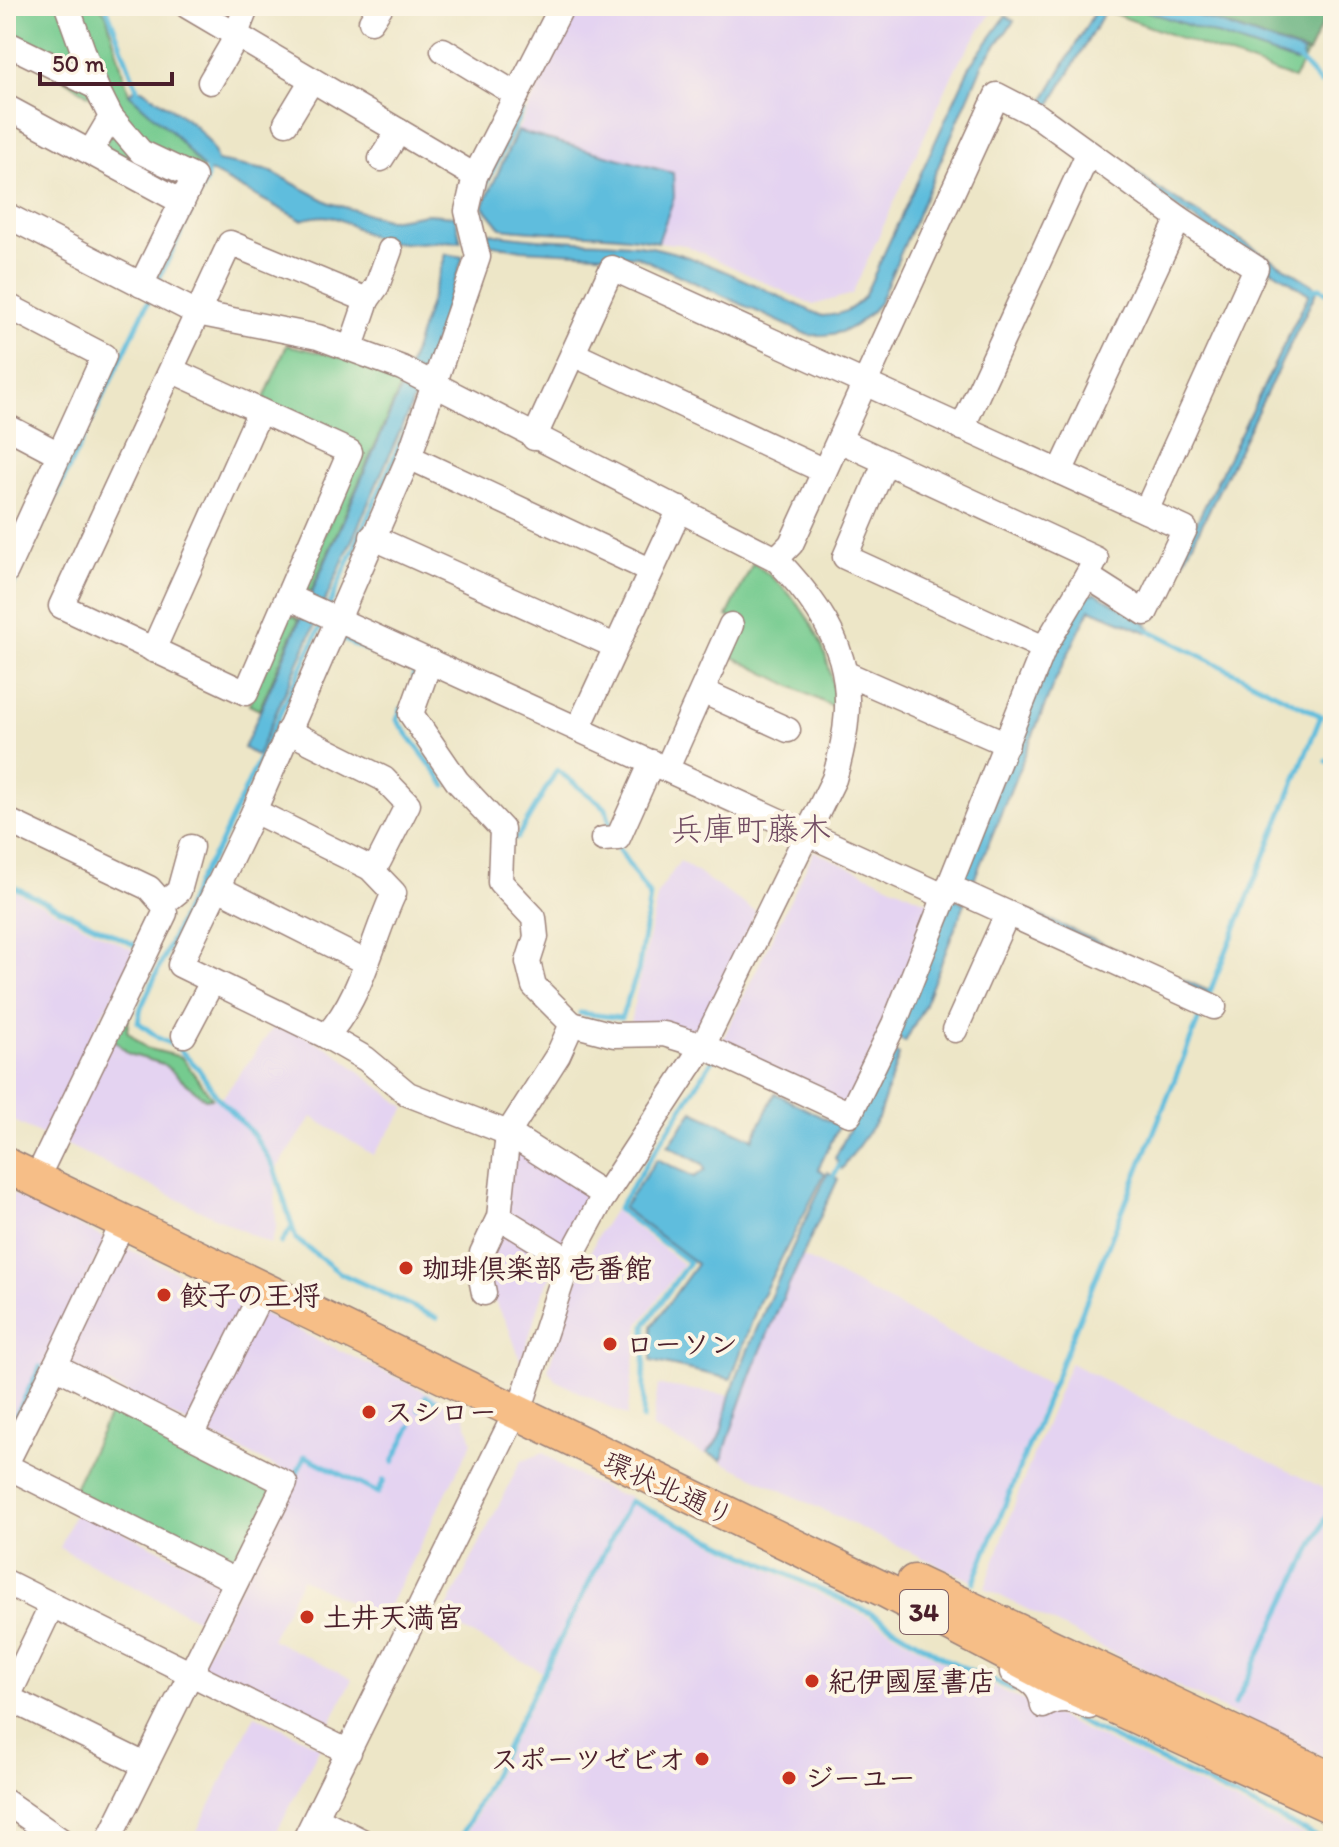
<svg xmlns="http://www.w3.org/2000/svg" width="1339" height="1847" viewBox="0 0 1339 1847" font-family="Itim,'Klee One',sans-serif">
  <style>
    .built { fill: #e4d3f1 }
    .green { fill: #75cb8f; stroke: #60755d; stroke-width: 2 }
    .forest { fill: #60af7a; stroke: #556752; stroke-width: 2 }
    .water { fill: #5fbddd; stroke: #546e84; stroke-width: 2 }
    .lines { fill: none; stroke-linecap: round; stroke-linejoin: round }
    .stream { stroke: #5fbddd; stroke-width: 5 }
    .minor-casing { stroke: #9c8279; stroke-width: 27 }
    .highway-casing { stroke: #9c8279; stroke-width: 37 }
    .minor { stroke: #fff; stroke-width: 24 }
    .highway { stroke: #f6be87; stroke-width: 34 }
    .poi-dot { fill: #c8321e; stroke: #fcf5e5; stroke-width: 3 }
    .labels { text-anchor: middle; dominant-baseline: central; stroke-width: 8; stroke-linejoin: round; paint-order: stroke }
    .shield { fill: #fcf5e5; stroke: #7f5f63; stroke-width: 2 }
    .shield-label { font-size: 26px; font-weight: bold; fill: #4a1f2b }
    .poi-label { font-size: 28px; font-weight: bold; fill: #4a1f2b; stroke: #fcf5e5; text-anchor: start }
    .street-label { font-size: 28px; fill: #4a1f2b; stroke: #fcf5e5 }
    .quarter-label { font-size: 32px; fill: #724c63; stroke: #fcf5e5 }
  </style>
  <rect width="100%" height="100%" fill="#fcf5e5"/>
  <filter id="ink" filterUnits="userSpaceOnUse"><feTurbulence type="fractalNoise" baseFrequency=".0125" numOctaves="2"/><feDisplacementMap in="SourceGraphic" scale="16" xChannelSelector="R" yChannelSelector="G"/><feConvolveMatrix kernelMatrix="1 2 1 2 8 2 1 2 1" color-interpolation-filters="sRGB"/></filter>
  <filter id="wash" filterUnits="userSpaceOnUse"><feTurbulence type="fractalNoise" baseFrequency=".006" numOctaves="4" result="noise"/><feDisplacementMap in="SourceGraphic" scale="32" xChannelSelector="R" yChannelSelector="G"/><feGaussianBlur stdDeviation="1.8" result="paint"/><feColorMatrix in="noise" values="0 0 0 0 0 0 0 0 0 0 0 0 0 0 0 0 0 1.4 0 .05"/><feComposite in="paint" operator="in"/></filter>
  <g filter="url(#wash)">
    <rect width="100%" height="100%" fill="#ede6c7"/>
    <g class="built">
      <polygon points="577,6 996,6 957,65 852,294 813,305 685,245 658,242 674,197 673,173 517,131"/>
      <polygon points="814,851 937,906 847,1108 720,1045"/>
      <polygon points="680,861 756,912 694,1038 629,1027 658,893"/>
      <polygon points="6,887 137,952 100,1018 43,1135 6,1117"/>
      <polygon points="277,1022 332,1050 406,1108 373,1155 312,1117 275,1171 276,1229 270,1244 61,1142 112,1038 129,1054 163,1064 205,1099 223,1097"/>
      <polygon points="518,1145 593,1195 567,1238 544,1290 521,1362 508,1326 490,1293 488,1254"/>
      <polygon points="6,1191 106,1239 6,1442"/>
      <polygon points="614,1210 683,1264 639,1325 627,1416 557,1381 548,1370 571,1296 599,1233"/>
      <polygon points="118,1244 462,1409 472,1442 383,1618 302,1579 271,1639 352,1679 326,1733 198,1669 296,1477 64,1362"/>
      <polygon points="802,1256 1049,1385 974,1582 722,1462 739,1402"/>
      <polygon points="1070,1363 1333,1493 1333,1761 1231,1713 985,1588 1020,1489"/>
      <polygon points="658,1385 730,1395 719,1443 705,1455 652,1428"/>
      <polygon points="544,1453 568,1471 614,1493 630,1496 542,1672 442,1618 521,1461"/>
      <polygon points="631,1504 868,1617 943,1662 1316,1841 463,1841"/>
      <polygon points="76,1509 226,1582 206,1624 60,1548"/>
      <polygon points="255,1715 320,1747 272,1841 192,1841"/>
    </g>
    <g class="green">
      <polygon points="6,6 100,6 106,14 129,94 173,133 202,167 193,198 102,149 120,117 6,39"/>
      <polygon points="1108,6 1132,6 1296,62 1302,52 1170,6 1331,6 1294,79 1106,11"/>
      <polygon points="287,345 362,362 403,381 311,592 301,588 361,450 262,403"/>
      <path d="M753,563C804,597 832,647 835,708L729,655L744,625L727,616Z"/>
      <polygon points="289,614 299,619 259,710 249,705"/>
      <polygon points="130,1008 127,1031 146,1048 181,1057 212,1098 205,1099 163,1064 129,1054 112,1038"/>
      <polygon points="113,1406 275,1486 233,1571 73,1490"/>
    </g>
    <polygon class="forest" points="1170,6 1331,6 1308,53"/>
    <g class="water">
      <polygon points="1098,6 1108,6 1049,107 1159,189 1318,288 1156,618 1151,615 1309,294 1156,194 1039,108"/>
      <polygon points="1132,6 1170,6 1303,52 1302,59 1296,62"/>
      <path d="M1006,16L1014,21L983,63L879,303C858,328 841,337 808,335L637,256L522,250L488,244L486,232C537,243 588,239 639,245C699,253 767,292 822,316C841,315 851,311 864,297L971,64Z"/>
      <path d="M135,89H142C168,108 211,128 217,161L270,171L330,203L389,220L427,214L455,216L461,242C434,239 405,248 378,239C346,227 340,208 301,220L202,167L173,133L129,94Z"/>
      <path d="M517,131L673,173L674,197L658,242C607,231 554,235 501,228L483,206Z"/>
      <polygon points="446,254 463,257 418,390 257,756 244,748 403,384"/>
      <polygon points="1096,593 1146,623 1151,629 1149,633 1090,609 1054,683 973,882 978,888 1209,991 1208,995 972,889 961,877 1057,645 1085,596"/>
      <polygon points="951,897 965,903 924,1006 905,1042 894,1036"/>
      <polygon points="890,1049 899,1055 878,1118 842,1169 835,1158"/>
      <polygon points="775,1093 839,1126 818,1169 825,1173 759,1302 731,1379 651,1361 652,1326 697,1264 623,1208 657,1159 694,1177 705,1170 703,1164 668,1146 693,1111 753,1139"/>
      <path d="M828,1172L838,1179C795,1271 751,1362 722,1460L707,1453C726,1437 723,1415 731,1392C760,1317 793,1245 828,1172Z"/>
    </g>
    <g class="lines">
      <g class="stream">
        <polyline points="106,6 138,91"/>
        <polyline points="1298,58 1320,83"/>
        <polyline points="484,188 522,111"/>
        <polyline points="478,209 484,218"/>
        <polyline points="156,285 207,178 207,163"/>
        <polyline points="1312,289 1320,288 1333,297"/>
        <polyline points="6,600 150,298"/>
        <polyline points="328,608 406,430"/>
        <polyline points="323,621 219,846 200,877 141,1008 138,1022 160,1039 176,1046 198,1068 217,1097 253,1134 274,1167 296,1239 340,1273 437,1318"/>
        <polyline points="1147,629 1321,716 1209,994"/>
        <polyline points="342,639 415,672 413,677"/>
        <polyline points="401,709 397,720 446,786"/>
        <polyline points="1327,761 1333,764"/>
        <polyline points="511,837 517,838 557,770 606,808 612,830"/>
        <polyline points="6,883 141,948"/>
        <polyline points="580,1013 621,1018 638,971 650,896 615,844"/>
        <polyline points="831,1180 842,1161"/>
        <polyline points="281,1243 291,1229"/>
        <polyline points="419,1409 426,1396 437,1401"/>
        <polyline points="643,1419 645,1325 689,1262 618,1209 712,1061"/>
        <polyline points="6,1435 40,1367"/>
        <polyline points="393,1462 411,1426"/>
        <polyline points="296,1475 305,1456 378,1493 384,1480"/>
        <polyline points="974,1582 1202,1011"/>
        <polyline points="1235,1704 1333,1504"/>
        <polyline points="1074,1719 1326,1841"/>
        <polyline points="459,1841 630,1501 870,1613 945,1659 1014,1690"/>
      </g>
    </g>
  </g>
  <g filter="url(#ink)">
    <g class="lines">
      <defs>
        <g id="minor">
          <polyline points="67,6 96,87"/>
          <polyline points="187,6 475,176"/>
          <polyline points="562,6 475,176 467,211 478,257 409,457 254,811 180,965 326,1036 366,1059 408,1094 508,1133 605,1195"/>
          <polyline points="371,21 381,6"/>
          <polyline points="6,43 96,87 111,117 91,151"/>
          <polyline points="443,50 517,95"/>
          <polyline points="210,82 231,46 247,6"/>
          <polyline points="6,107 182,202 141,285"/>
          <polyline points="111,117 141,152 194,177 182,202"/>
          <polyline points="286,123 312,80"/>
          <polyline points="381,159 399,131"/>
          <path d="M6,215L197,313L318,337L402,368L776,559C844,630 863,683 834,779L703,1046L601,1201L569,1260L524,1396L304,1841"/>
          <polyline points="367,300 377,286 390,250"/>
          <polyline points="6,305 104,356 6,571"/>
          <polyline points="573,354 824,471"/>
          <polyline points="171,370 350,452 246,693 61,606 230,243 367,300 351,347"/>
          <polyline points="6,426 59,454"/>
          <polyline points="962,428 1088,154"/>
          <polyline points="534,438 612,268 1185,529 1145,613 1087,576 1044,648 894,1024 850,1114 703,1046 664,1034 614,1035 572,1024"/>
          <polyline points="839,440 1096,559 1087,576"/>
          <polyline points="409,457 650,570"/>
          <polyline points="885,463 845,557 1044,648"/>
          <polyline points="1060,472 1179,218"/>
          <polyline points="372,537 615,646"/>
          <polyline points="776,559 791,544 997,95 1038,116 1179,218 1256,268 1146,511"/>
          <polyline points="288,597 946,897"/>
          <polyline points="153,650 260,411"/>
          <polyline points="430,661 411,714 457,781 502,829 500,882 534,918 536,937 528,962 534,986 572,1024 558,1055 508,1133 499,1217 482,1253 480,1273 484,1293"/>
          <polyline points="847,674 1007,744"/>
          <polyline points="702,691 788,730"/>
          <polyline points="578,729 680,509"/>
          <polyline points="288,731 384,779 408,804 379,861 370,868"/>
          <polyline points="667,768 731,625"/>
          <path d="M254,811L370,868L394,893C372,939 362,998 326,1036"/>
          <polyline points="6,820 149,888 163,904 165,913 44,1163"/>
          <polyline points="603,839 618,838 652,762"/>
          <polyline points="216,887 365,962"/>
          <polyline points="950,887 1214,1007"/>
          <polyline points="163,904 179,891 191,847"/>
          <polyline points="955,1030 1007,914"/>
          <polyline points="184,1035 212,982"/>
          <polyline points="499,1217 569,1260"/>
          <polyline points="55,1366 124,1221"/>
          <polyline points="191,1435 263,1290"/>
          <polyline points="6,1464 55,1366 285,1483 108,1841"/>
          <polyline points="6,1466 236,1581"/>
          <polyline points="6,1582 52,1605 6,1701"/>
          <polyline points="52,1605 349,1752"/>
          <path d="M1012,1672C1029,1680 1041,1686 1043,1706C1060,1697 1072,1699 1089,1707"/>
          <polyline points="8,1698 145,1765"/>
          <polyline points="6,1802 62,1841"/>
          <polyline points="316,1818 362,1841"/>
        </g>
        <g id="highway">
          <polyline points="6,1165 887,1591 1057,1680 1333,1807"/>
          <polyline points="914,1582 1333,1780"/>
        </g>
      </defs>
      <use href="#minor" class="minor-casing"/>
      <use href="#highway" class="highway-casing"/>
      <use href="#minor" class="minor"/>
      <use href="#highway" class="highway"/>
    </g>
  </g>
  <g class="poi-dot">
    <circle cx="406" cy="1268" r="8"/>
    <circle cx="164" cy="1295" r="8"/>
    <circle cx="610" cy="1344" r="8"/>
    <circle cx="369" cy="1412" r="8"/>
    <circle cx="307" cy="1617" r="8"/>
    <circle cx="812" cy="1681" r="8"/>
    <circle cx="702" cy="1759" r="8"/>
    <circle cx="789" cy="1778" r="8"/>
  </g>
  <g class="labels">
    <rect class="shield" x="900" y="1590" width="48" height="44" rx="6"/>
    <g class="shield-label">
      <text x="924" y="1612">34</text>
    </g>
    <g class="poi-label">
      <text x="422" y="1268">珈琲倶楽部 壱番館</text>
      <text x="180" y="1295">餃子の王将</text>
      <text x="626" y="1344">ローソン</text>
      <text x="385" y="1412">スシロー</text>
      <text x="323" y="1617">土井天満宮</text>
      <text x="828" y="1681">紀伊國屋書店</text>
      <text x="686" y="1759" text-anchor="end">スポーツゼビオ</text>
      <text x="805" y="1778">ジーユー</text>
    </g>
    <g class="street-label">
      <text transform="translate(669 1488) rotate(25)">環状北通り</text>
    </g>
    <g class="quarter-label">
      <text x="751" y="829">兵庫町藤木</text>
    </g>
  </g>
  <rect width="1339" height="1847" fill="none" stroke="#fcf5e5" stroke-width="32"/>
  <path d="M40 72v12h132v-12" fill="none" stroke="#4a1f2b" stroke-width="4"/>
  <text x="52" y="72" font-size="24" fill="#4a1f2b" stroke="#fcf5e5" stroke-width="6" paint-order="stroke">50 m</text>
</svg>
